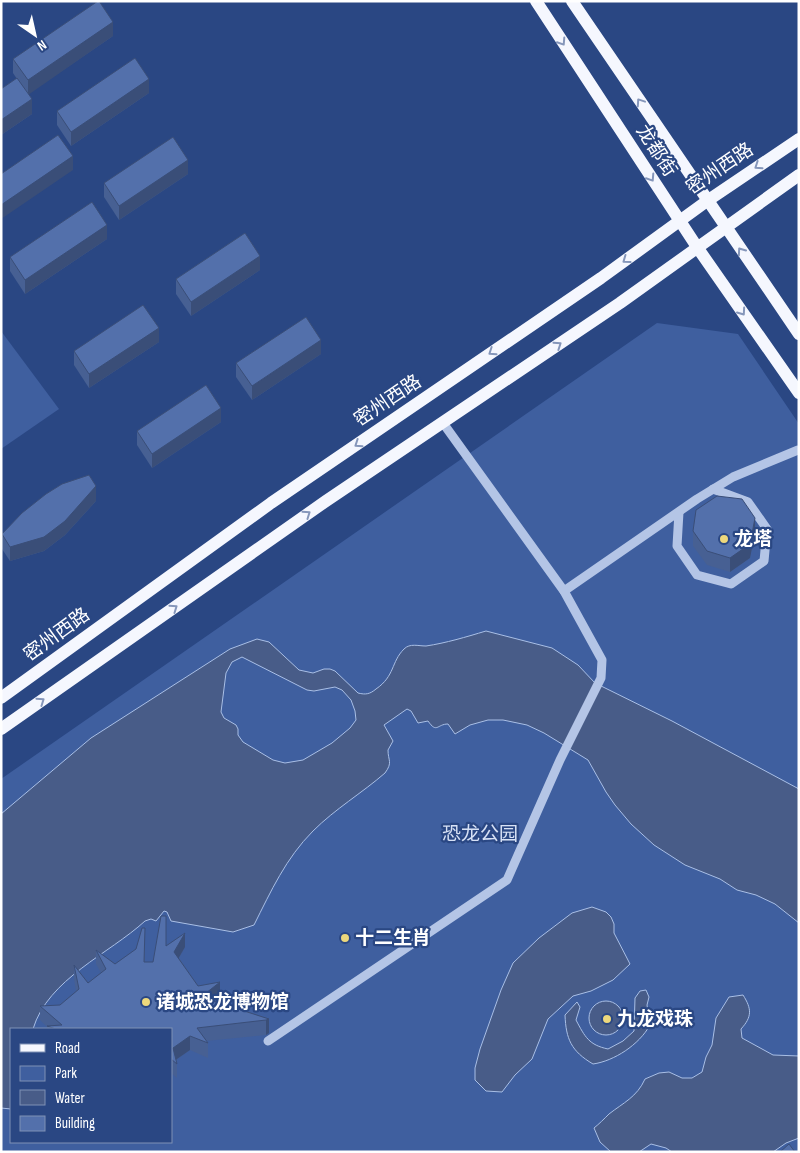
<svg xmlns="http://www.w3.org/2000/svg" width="800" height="1153" viewBox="0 0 800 1153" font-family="'Sofia Sans Condensed','Noto Sans SC',sans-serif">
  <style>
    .green { fill: #3f5f9f; fill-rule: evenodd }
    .water { fill: #485c88; stroke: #a9bfe6; fill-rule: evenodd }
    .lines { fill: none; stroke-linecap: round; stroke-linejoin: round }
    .minor { stroke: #b4c5e6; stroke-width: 9 }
    .major { stroke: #f5f7fe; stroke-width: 12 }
    .wall { fill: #476093 }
    .shaded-wall { fill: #3a4e78 }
    .building { fill: #5370ab; stroke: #3a4e78 }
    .oneway { stroke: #8596ba }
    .poi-dot { fill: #edd87c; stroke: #2a4783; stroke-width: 2 }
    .labels { text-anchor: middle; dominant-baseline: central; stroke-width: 4.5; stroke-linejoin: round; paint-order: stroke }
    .street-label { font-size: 19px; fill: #fff; stroke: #2a4783 }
    .poi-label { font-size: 19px; font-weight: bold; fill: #fff; stroke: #2a4783; text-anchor: start }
    .park-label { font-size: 19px; fill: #d7e1f5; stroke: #2a4783 }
  </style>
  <rect width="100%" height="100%" fill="#2a4783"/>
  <g class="green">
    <path d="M657,323L738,334L799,424V1152H1V779ZM11,1029H171V1142H11Z"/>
    <polygon points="1,331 59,409 1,449"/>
  </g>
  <g class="water">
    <path d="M486,631L552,648L578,665L595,683L672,721L799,789V923L775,904L756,895L737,890L720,879L685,865L654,845L631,824L615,805L606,792L588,760L544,733L527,725L503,720H488L470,725L455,734L448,724C437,724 437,734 428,721L418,723L411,711L407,709L384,725L393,741L388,750C388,761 393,762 385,773C362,793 335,809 313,831C286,858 271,891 254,925L233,932L171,921L167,912L164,911L156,921L151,919L145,921C109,954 48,979 33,1029H11V1109L1,1108V814L91,738L230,649L257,639L269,642L299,670L313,673L324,669H330L335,671L358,693C366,695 370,694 376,689C395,676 391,662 404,649C410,643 418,646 426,646C446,643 466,637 486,631ZM242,657L307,690L314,691L335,687L342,690L351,700L355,711L356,720L350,728L332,743L303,760L285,763L273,760L243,742L238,735V729L236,725L224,718L221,712L226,673L232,662Z"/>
    <polygon points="592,907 606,912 611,917 614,924 614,933 630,964 613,980 591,991 573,996 548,1019 532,1059 515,1075 502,1092 486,1091 475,1080 475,1068 480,1049 501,990 513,963 539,938 572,913"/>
    <path d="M646,990L649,997L647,1005L650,1025C639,1045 614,1061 593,1064C571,1051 566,1039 565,1015L577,1002L580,1007L576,1020C585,1037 589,1045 608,1049L623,1041L634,1031L635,998L640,991Z"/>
    <path d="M743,995C752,1009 752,1017 741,1029L742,1038L773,1055L799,1056V1138L786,1143L773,1152H672L666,1148L651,1144L639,1152H611L600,1142L594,1128C599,1124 604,1119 609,1114C623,1103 637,1097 645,1079L659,1073L669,1072L682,1078H692L702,1072L706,1057L712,1045L716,1018L729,997Z"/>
    <circle cx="606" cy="1018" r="17"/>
  </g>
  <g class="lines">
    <g class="minor">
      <polyline points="679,512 677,546 697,575 731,584 764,561 767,529 748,502 713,489"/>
      <polyline points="564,591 697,499 733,477 798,450"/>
      <polyline points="268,1041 507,880 560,760 601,678 602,660 564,591 443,423"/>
    </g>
    <g class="major">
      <polyline points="536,1 697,247 799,393"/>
      <polyline points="572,1 799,334"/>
      <polyline points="1,698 271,503 601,278 707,201 799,139"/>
      <polyline points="1,729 326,501 620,303 799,175"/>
    </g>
  </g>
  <g class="wall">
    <polygon points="113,36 28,94 32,114 1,135 1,89 17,79 13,73 13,59"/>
    <polygon points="149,93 71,146 57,125 57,111"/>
    <polygon points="188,174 119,220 104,197 104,183"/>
    <polygon points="107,239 25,294 10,271 10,257"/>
    <polygon points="260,270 191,316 176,294 176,279"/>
    <polygon points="159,342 89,388 74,365 74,351"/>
    <polygon points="321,354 252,400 236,377 236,363"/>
    <polygon points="221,422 152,468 137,445 137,431"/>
    <polygon points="96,501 65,535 44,551 10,561 2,549 2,534"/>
    <polygon points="693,531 755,533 750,558 730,572 707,565 693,546"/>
    <polygon points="145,943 145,962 153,962 166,946 185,947 179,958 198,986 220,996 214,1001 269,1019 269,1033 266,1035 206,1041 208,1043 208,1058 190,1050 176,1060 177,1064 177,1078 171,1073 171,1029 47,1029 47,1027 40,1020 40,1006 60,1005 76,991 74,979 74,965 88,983 101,973 96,964 96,950 115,964"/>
  </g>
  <g class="shaded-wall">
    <polygon points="113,22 113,36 28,95 28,80"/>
    <polygon points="149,79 149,93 71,146 71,132"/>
    <polygon points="32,99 32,114 1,135 1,120"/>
    <polygon points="73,156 73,170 1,219 1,205"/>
    <polygon points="188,160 188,174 119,220 119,206"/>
    <polygon points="107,225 107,239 25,294 25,280"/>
    <polygon points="260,256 260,270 191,316 191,302"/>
    <polygon points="159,328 159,342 89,388 89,374"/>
    <polygon points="321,340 321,354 252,400 252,386"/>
    <polygon points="221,408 221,422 152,468 152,454"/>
    <polygon points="96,486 96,501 65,535 44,551 10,561 10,547"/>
    <polygon points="755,518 755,533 750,558 730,572 730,558"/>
    <polygon points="185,933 185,947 174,966 174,952"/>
    <polygon points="220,982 220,996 201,1011 201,997"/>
    <polygon points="269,1019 269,1033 266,1035 266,1020"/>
    <polygon points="190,1036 190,1050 174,1061 173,1048"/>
  </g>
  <g class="building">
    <polygon points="98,1 99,1 113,22 28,80 13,59"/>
    <polygon points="135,58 149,79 71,132 57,111"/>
    <polygon points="17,78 32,99 1,120 1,89"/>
    <polygon points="58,135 73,156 1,205 1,174"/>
    <polygon points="173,137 188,160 119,206 104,183"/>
    <polygon points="92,202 107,225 25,280 10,257"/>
    <polygon points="245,233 260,256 191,302 176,279"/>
    <polygon points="143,305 159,328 89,374 74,351"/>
    <polygon points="306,317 321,340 252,386 236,363"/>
    <polygon points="206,385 221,408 152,454 137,431"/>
    <polygon points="89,475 96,486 65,521 44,537 10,547 2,534 22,513 46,494 62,484"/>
    <polygon points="717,496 742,499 755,518 750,544 730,558 707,551 693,531 696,510"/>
    <polygon points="161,916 166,916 166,946 185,933 174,952 198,986 220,982 201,997 269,1019 266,1020 197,1028 208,1043 190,1036 173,1048 177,1064 171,1059 171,1029 56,1029 47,1026 62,1025 40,1006 60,1005 79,989 74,965 88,983 106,969 96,950 115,964 136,949 142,928 145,928 144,962 153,962"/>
    <polygon points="789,1144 795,1152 780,1152"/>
  </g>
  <defs><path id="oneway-chevron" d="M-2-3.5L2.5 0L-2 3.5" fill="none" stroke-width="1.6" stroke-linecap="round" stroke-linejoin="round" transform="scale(1.25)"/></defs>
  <g class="oneway">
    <use href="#oneway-chevron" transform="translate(562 42) rotate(57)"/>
    <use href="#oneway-chevron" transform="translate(640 102) rotate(-124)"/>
    <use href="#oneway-chevron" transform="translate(758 166) rotate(146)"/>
    <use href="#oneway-chevron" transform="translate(651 178) rotate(57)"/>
    <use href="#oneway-chevron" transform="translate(741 251) rotate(-125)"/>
    <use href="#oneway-chevron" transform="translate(626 260) rotate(144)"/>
    <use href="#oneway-chevron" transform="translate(742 312) rotate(55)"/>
    <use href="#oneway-chevron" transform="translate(558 345) rotate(-34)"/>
    <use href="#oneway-chevron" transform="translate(492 352) rotate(146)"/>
    <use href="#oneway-chevron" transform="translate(358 444) rotate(146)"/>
    <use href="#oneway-chevron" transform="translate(307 514) rotate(-35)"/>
    <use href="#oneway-chevron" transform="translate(174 608) rotate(-35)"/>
    <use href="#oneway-chevron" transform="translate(41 701) rotate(-35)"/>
  </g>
  <g class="poi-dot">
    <circle cx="724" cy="539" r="5"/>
    <circle cx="345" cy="938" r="5"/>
    <circle cx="146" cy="1002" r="5"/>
    <circle cx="607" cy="1019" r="5"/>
  </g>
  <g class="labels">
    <g class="street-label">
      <text transform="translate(656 151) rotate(57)">龙都街</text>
      <text transform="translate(720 169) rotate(-34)">密州西路</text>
      <text transform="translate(388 401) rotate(-34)">密州西路</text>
      <text transform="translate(57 635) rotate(-36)">密州西路</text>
    </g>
    <g class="poi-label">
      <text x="734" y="539">龙塔</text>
      <text x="355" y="938">十二生肖</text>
      <text x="156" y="1002">诸城恐龙博物馆</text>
      <text x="617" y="1019">九龙戏珠</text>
    </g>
    <g class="park-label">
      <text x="480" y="834">恐龙公园</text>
    </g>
  </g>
  <rect width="800" height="1153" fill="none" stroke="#ffffff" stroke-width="5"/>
  <rect x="10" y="1028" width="162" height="115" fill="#2a4783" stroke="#7f91b5"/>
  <rect x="20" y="1044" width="25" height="8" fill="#f5f7fe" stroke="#7f91b5"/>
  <text x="55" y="1053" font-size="15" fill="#ffffff">Road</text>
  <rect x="20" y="1066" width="25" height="15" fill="#3f5f9f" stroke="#7f91b5"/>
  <text x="55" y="1078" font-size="15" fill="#ffffff">Park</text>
  <rect x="20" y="1090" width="25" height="15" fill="#485c88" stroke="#7f91b5"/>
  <text x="55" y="1103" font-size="15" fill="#ffffff">Water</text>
  <rect x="20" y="1116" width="25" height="15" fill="#5370ab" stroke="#7f91b5"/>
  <text x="55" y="1128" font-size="15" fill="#ffffff">Building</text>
  <g transform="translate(35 35) rotate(146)" stroke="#2a4783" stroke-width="4" paint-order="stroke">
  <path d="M0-4L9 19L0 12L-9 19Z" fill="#ffffff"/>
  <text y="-8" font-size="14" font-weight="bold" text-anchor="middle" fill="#ffffff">N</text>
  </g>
</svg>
